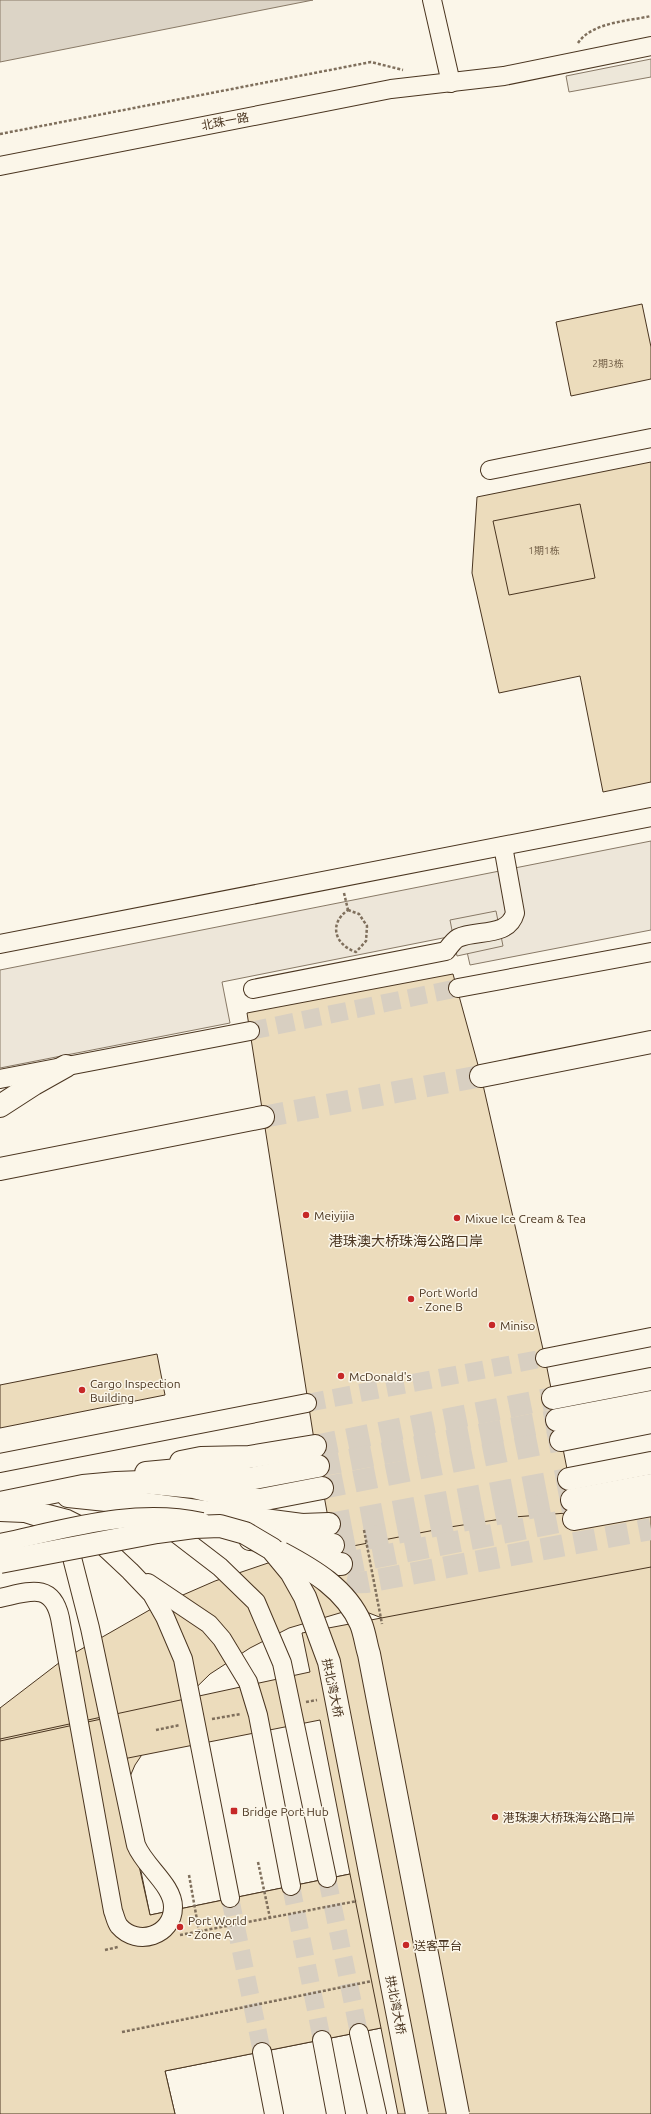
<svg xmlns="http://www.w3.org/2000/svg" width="651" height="2114" viewBox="0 0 651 2114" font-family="Ubuntu,'Noto Sans SC',sans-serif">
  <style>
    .green { fill: #ede6d9; stroke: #887966 }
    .parking { fill: #ede7d9; stroke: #887966 }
    .water { fill: #dcd4c6; stroke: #887966 }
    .building { fill: #ecdcbc; stroke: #4a3520; fill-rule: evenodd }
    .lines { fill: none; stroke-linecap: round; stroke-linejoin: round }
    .minor-tunnel { stroke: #d8cfc1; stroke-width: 18; stroke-dasharray: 18 9; stroke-linecap: butt }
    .highway-tunnel { stroke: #d8cfc1; stroke-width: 22; stroke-dasharray: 22 11; stroke-linecap: butt }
    .minor-casing { stroke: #4a3520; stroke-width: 20 }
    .highway-casing { stroke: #4a3520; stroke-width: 24 }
    .path { stroke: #7f6f5c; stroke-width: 2.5; stroke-dasharray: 3 2; stroke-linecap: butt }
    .minor { stroke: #fbf6e9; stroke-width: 18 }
    .highway { stroke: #fbf6e9; stroke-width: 22 }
    .minor-bridge-casing { stroke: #4a3520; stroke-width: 20; stroke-linecap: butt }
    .major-bridge-casing { stroke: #4a3520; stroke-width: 24; stroke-linecap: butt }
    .minor-bridge { stroke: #fbf6e9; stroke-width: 18 }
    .major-bridge { stroke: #fbf6e9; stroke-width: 22 }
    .poi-dot { fill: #c62828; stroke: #fbf6e9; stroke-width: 1.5 }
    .labels { text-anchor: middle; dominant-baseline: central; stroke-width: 3; stroke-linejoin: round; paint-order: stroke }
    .number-label { font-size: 10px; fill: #725f47 }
    .street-label { font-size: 12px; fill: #4a3520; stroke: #fbf6e9 }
    .poi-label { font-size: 12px; fill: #4a3520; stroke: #fbf6e9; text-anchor: start }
    .quarter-label { font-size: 14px; fill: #4a3520; stroke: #fbf6e9 }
  </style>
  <rect width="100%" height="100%" fill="#fbf6e9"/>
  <polygon class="green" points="651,841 651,930 470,965 463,934 222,982 230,1023 0,1068 0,970"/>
  <g class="parking">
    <polygon points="651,59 651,77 569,92 566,76"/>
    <polygon points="496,911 503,946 457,956 450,920"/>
  </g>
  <polygon class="water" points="0,0 313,0 0,62"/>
  <g class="building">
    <polygon points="642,304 651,347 651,379 571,396 556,322"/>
    <polygon points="651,462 651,782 603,792 580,676 499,693 472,573 477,497"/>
    <polygon points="580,504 595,578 509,595 493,521"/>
    <polygon points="453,974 481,1076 545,1358 569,1479 570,1513 562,1520 546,1525 356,1562 347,1562 336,1552 333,1545 315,1446 247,1013"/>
    <polygon points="157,1354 165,1395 0,1428 0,1385"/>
    <polygon points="580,1512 651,1513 651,2114 496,2114 453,1952 444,1908 428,1805 415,1686 410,1658 404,1642 392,1627 382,1618 369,1613 343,1612 289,1628 250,1648 210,1674 170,1713 135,1765 115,1811 104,1864 101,1905 105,1950 114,2005 129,2058 156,2114 0,2114 0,1708 64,1659 153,1608 215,1581 271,1562 450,1527 514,1517"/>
    <path d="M651,1567V2114H398L381,2028L165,2071L175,2114H0V1739L310,1672L302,1633ZM320,1720L350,1874L150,1915L118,1760Z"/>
    <polygon points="106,1718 150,1915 350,1874 381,2028 165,2071 175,2114 0,2114 0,1741"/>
  </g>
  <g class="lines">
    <g class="minor-tunnel">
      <polyline points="250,1031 458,988"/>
      <polyline points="307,1403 545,1358"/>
      <polyline points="327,1878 359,2033"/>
      <polyline points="291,1886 322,2040"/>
      <polyline points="230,1898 262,2052"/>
    </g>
    <g class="highway-tunnel">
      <polyline points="263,1117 481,1076"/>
      <polyline points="315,1446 553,1398"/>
      <polyline points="318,1466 557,1420"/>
      <polyline points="322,1488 561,1440"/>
      <polyline points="329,1524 569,1479"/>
      <polyline points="333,1545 572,1500"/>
      <polyline points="341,1564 574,1519"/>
      <path d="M317,1567C336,1579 344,1583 367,1582L651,1529"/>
    </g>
    <defs>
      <g id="minor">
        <polyline points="432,0 451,83"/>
        <polyline points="0,166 391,89 504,76 651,46"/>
        <polyline points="490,470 651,438"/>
        <polyline points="0,944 651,817"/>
        <polyline points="458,988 651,952"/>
        <path d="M253,989L446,951C449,947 454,940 458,938C477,929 508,938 515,913L503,846"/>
        <polyline points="0,1079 250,1031"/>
        <polyline points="545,1358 651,1337"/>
        <polyline points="0,1463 307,1403"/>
        <polyline points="0,1512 48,1514 67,1519 83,1527 130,1571 152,1594 165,1617 183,1659 230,1898"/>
        <polyline points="164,1524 220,1567 256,1602 282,1663 327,1878"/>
        <polyline points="148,1583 209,1624 222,1639 248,1682 258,1715 291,1886"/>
        <path d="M0,1598C28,1592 52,1581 60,1618L113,1911C115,1916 116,1922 119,1926C137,1947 173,1936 173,1907C173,1885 145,1867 136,1845L90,1628L69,1546L60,1529L47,1520L25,1513"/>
        <polyline points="359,2033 377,2114"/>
        <polyline points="322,2040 336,2114"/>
        <polyline points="262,2052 274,2114"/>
      </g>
      <g id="highway">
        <polyline points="481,1076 651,1042"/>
        <polyline points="0,1106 34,1084 66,1066"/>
        <polyline points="0,1169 263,1117"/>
        <polyline points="553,1398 651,1379"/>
        <polyline points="557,1420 651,1402"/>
        <polyline points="561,1440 651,1422"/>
        <polyline points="181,1462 201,1458 249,1457 315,1446"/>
        <polyline points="146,1473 189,1469 222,1477 249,1479 318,1466"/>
        <polyline points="569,1479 651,1463"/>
        <polyline points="68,1496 145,1504 302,1525 329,1524"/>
        <polyline points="572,1500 651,1485"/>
        <polyline points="0,1503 83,1486 116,1483 142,1482 194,1487 242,1499 260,1500 322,1488"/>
        <polyline points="574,1519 651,1505"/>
        <polyline points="250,1539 333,1545"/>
        <polyline points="286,1550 327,1564 341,1564"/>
      </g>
    </defs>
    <use href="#minor" class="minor-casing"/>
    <use href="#highway" class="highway-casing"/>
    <g class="path">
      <path d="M578,43C592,22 629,21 651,16"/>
      <polyline points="0,134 371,62 403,70"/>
      <polyline points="344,893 348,910"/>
      <path d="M348,910L359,914L367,926L366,941L356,952C335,945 328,924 348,910Z"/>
      <polyline points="364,1530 382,1624"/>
      <polyline points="306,1702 317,1700"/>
      <polyline points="212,1719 241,1714"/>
      <polyline points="156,1730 180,1725"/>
      <polyline points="258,1862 270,1918"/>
      <polyline points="189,1875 199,1931"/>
      <polyline points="180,1935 357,1901"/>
      <polyline points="105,1950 118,1947"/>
      <polyline points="122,2032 372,1981"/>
    </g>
    <use href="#minor" class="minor"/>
    <use href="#highway" class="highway"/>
    <defs>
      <path id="minor-bridge" d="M0,1543C66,1529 134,1507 202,1522"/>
      <g id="major-bridge">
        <path d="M281,1553C313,1570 346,1589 361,1624C365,1634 366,1645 369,1654L458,2114"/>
        <polyline points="0,1562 157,1532 194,1527 220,1526 245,1533 272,1549 291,1572 305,1597 329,1662 417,2114"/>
      </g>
    </defs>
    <use href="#minor-bridge" class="minor-bridge-casing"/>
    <use href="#major-bridge" class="major-bridge-casing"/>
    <use href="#minor-bridge" class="minor-bridge"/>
    <use href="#major-bridge" class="major-bridge"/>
  </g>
  <g class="poi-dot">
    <circle cx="306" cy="1215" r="4"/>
    <circle cx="457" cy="1218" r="4"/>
    <circle cx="411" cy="1299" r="4"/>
    <circle cx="492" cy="1325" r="4"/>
    <circle cx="341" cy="1376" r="4"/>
    <circle cx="82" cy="1390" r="4"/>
    <rect x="230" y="1807" width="8" height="8" rx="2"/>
    <circle cx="495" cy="1817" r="4"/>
    <circle cx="180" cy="1927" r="4"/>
    <circle cx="406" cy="1945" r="4"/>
  </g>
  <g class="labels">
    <g class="number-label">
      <text x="608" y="363">2期3栋</text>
      <text x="544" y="550">1期1栋</text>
    </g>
    <g class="street-label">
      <text transform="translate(225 121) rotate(-11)">北珠一路</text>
      <text transform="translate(333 1688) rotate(78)">拱北湾大桥</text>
      <text transform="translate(396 2005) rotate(79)">拱北湾大桥</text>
    </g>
    <g class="poi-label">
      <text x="314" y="1215">Meiyijia</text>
      <text x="465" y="1218">Mixue Ice Cream &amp; Tea</text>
      <text x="419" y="1292">Port World<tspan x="419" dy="14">- Zone B</tspan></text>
      <text x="500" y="1325">Miniso</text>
      <text x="349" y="1376">McDonald's</text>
      <text x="90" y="1383">Cargo Inspection<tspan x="90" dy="14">Building</tspan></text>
      <text x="242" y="1811">Bridge Port Hub</text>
      <text x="503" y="1817">港珠澳大桥珠海公路口岸</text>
      <text x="188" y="1920">Port World<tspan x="188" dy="14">- Zone A</tspan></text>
      <text x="414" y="1945">送客平台</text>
    </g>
    <g class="quarter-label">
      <text x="406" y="1241">港珠澳大桥珠海公路口岸</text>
    </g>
  </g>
</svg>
